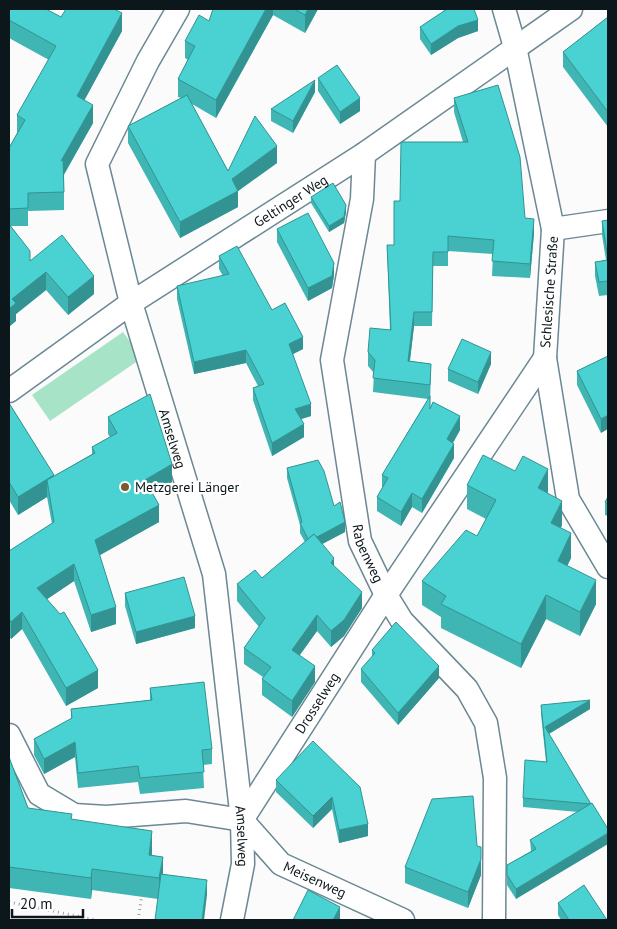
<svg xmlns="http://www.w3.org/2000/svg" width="617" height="929" viewBox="0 0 617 929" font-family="'PT Sans',sans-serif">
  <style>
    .green { fill: #a7e3c7 }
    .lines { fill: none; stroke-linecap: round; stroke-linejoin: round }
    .minor-casing { stroke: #6b8894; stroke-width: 25 }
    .path { stroke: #9da1a3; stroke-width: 3; stroke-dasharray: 1 4; stroke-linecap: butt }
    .minor { stroke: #fff; stroke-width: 22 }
    .wall { fill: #3fb5b4 }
    .shaded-wall { fill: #339392 }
    .building { fill: #49d2d1; stroke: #339392 }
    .poi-dot { fill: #775a2d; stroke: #fff; stroke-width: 2 }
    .labels { text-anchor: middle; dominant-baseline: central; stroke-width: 4.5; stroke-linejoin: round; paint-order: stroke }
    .street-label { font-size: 14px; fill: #0c171c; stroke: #fff }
    .poi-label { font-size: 14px; fill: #0c171c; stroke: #fff; text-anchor: start }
  </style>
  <rect width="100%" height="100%" fill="#fbfbfb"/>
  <polygon class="green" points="123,332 142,358 50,421 32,395"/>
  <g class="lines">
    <defs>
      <g id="minor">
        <path id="s1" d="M178,9L148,61L97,164L131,303L214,574L242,820L243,864L232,920"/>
        <polyline points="504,9 515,47 553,229 545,358 568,499 608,567"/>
        <path id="s2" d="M364,154L362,199L332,360L360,541L386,595L402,621L467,689L486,723L495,778L494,920"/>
        <polyline points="553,229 608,221"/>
        <path id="s3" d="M9,391L131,303L364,154L571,9"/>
        <path id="s4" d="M9,735L39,794L74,815L106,817L186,811L242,820L386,595L545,358"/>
        <path id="s5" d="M242,820L281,864L403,920"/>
      </g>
    </defs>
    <use href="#minor" class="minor-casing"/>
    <g class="path">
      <polyline points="9,902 96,920"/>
      <polyline points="138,920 142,894"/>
    </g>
    <use href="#minor" class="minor"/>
  </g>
  <g class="wall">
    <polygon points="9,9 61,17 122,31 84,100 93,123 64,175 64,210 28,211 28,226 11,226 30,261 94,294 68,315 46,290 16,314 16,321 9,326 9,148 17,133 17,115 49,60 9,38"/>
    <polygon points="213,9 318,9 305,33 273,15 216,118 192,104 228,171 277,163 238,191 238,207 180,238 128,143 128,126 181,98 178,97 178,79 188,60 185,58 185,41 209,21"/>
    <polygon points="443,9 474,9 478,31 458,38 431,55 420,39 420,27 444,11"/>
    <polygon points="608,17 608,127 563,67 563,52"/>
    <polygon points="318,78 360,111 340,124 318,91"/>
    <polygon points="315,92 293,133 271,121 271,109"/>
    <polygon points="454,98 534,233 530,278 492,276 493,254 448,251 448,266 433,266 432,326 414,326 410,361 431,364 430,408 460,430 453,443 454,458 422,513 412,507 401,526 377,511 377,497 382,489 382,475 428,399 373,392 374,373 368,366 368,352 390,330 387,245 394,245 400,201 463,142 454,112"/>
    <polygon points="311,197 346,212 344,223 329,232 311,203"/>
    <polygon points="608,220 608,295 599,296 595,276 595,262 606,260 602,235 602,221"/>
    <polygon points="277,229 334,275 332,288 308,301 277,242"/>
    <polygon points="219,256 272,310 303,349 293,354 311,416 301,419 304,437 272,456 253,400 253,388 258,386 246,363 194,374 177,299 177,286 223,276 219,269"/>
    <polygon points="608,356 601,433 577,385 577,371"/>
    <polygon points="491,364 478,394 448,381 448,369"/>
    <polygon points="9,403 54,476 92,454 92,447 110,437 108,434 108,417 172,482 152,493 159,522 99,555 116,624 91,632 74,581 47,599 98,688 66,706 22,629 11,639 9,636 9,551 52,524 47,497 18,515 9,500"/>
    <polygon points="287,468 334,506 345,532 322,544 334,566 362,608 344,636 331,647 317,631 299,656 315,682 292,717 262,695 262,679 263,677 244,664 244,648 259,627 237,601 237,584 262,578 305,542 300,533 300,525 287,478"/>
    <polygon points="467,485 548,494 562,525 561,528 571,558 567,566 596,604 580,636 546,619 521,668 441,628 441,617 422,605 422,581 477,536 486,519 467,509"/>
    <polygon points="608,497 608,516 605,515 605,502"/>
    <polygon points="125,593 195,628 136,644 125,606"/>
    <polygon points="372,650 439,678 398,725 361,682 361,669 372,657"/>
    <polygon points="608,655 608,670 607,669 607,657"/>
    <polygon points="150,688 212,749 212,764 203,765 204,788 140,794 138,782 78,788 75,757 44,774 34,755 34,739 71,719 71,709 150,700"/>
    <polygon points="541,705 590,709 549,734 591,804 516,899 507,885 507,865 531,851 530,840 578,812 523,807 523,798 546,762 541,714"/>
    <polygon points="9,757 28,808 72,819 152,852 152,855 163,874 207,895 158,899 92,890 91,899 9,888"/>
    <polygon points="276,780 360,787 368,836 339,843 332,809 313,828 276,792"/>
    <polygon points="481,847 481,875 468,908 405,883 405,867"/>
    <polygon points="558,903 607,920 561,920 558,915"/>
  </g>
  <g class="shaded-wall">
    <polygon points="266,9 273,9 273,15 216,118 216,100"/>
    <polygon points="308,9 318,9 305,33 305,15"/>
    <polygon points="122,13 122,31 77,114 77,96"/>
    <polygon points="478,20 478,31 458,38 431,55 431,44 458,26"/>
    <polygon points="315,80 315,92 293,133 293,121"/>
    <polygon points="360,98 360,111 340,124 340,112"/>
    <polygon points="93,105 93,123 61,179 61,161"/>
    <polygon points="277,146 277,163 238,191 238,207 180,238 180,222 232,179"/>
    <polygon points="346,205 346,212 344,223 329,232 329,226"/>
    <polygon points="534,219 534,233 530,278 530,264"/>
    <polygon points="334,263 334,275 332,288 308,301 308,288"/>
    <polygon points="46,272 46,290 16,314 16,321 9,327 9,309 12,299"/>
    <polygon points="94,276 94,294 68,315 68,297"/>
    <polygon points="414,312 414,326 408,375 408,361"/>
    <polygon points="303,337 303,349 289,356 289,344"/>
    <polygon points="246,350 246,363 194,374 194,362"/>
    <polygon points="491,352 491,364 478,394 478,382"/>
    <polygon points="311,404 311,416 295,421 295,409"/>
    <polygon points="608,415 608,429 601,433 601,419"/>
    <polygon points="460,416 460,430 447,453 447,439"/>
    <polygon points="304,424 304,437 272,456 272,443"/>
    <polygon points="454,444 454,458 422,513 422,499"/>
    <polygon points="172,464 172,482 145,497 145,480"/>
    <polygon points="548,469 548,493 538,488"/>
    <polygon points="54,475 54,493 47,480 47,497 18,515 18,497"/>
    <polygon points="412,493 412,507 401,526 401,512"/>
    <polygon points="562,501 562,525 551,547 551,523"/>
    <polygon points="159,505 159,522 95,558 95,540"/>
    <polygon points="345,522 345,532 309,551 309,541"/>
    <polygon points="571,533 571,558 558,585 558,561"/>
    <polygon points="334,558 334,575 331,563"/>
    <polygon points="74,564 74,581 37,606 37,588"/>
    <polygon points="596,580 596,604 580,636 580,612"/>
    <polygon points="362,592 362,608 344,636 331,647 331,631"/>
    <polygon points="546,595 546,619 521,668 521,644"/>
    <polygon points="116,607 116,624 91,632 91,615"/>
    <polygon points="22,612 22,629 11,639 11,622"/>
    <polygon points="317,615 317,631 292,666 292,650"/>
    <polygon points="195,616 195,628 136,644 136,632"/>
    <polygon points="315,666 315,682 292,717 292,701"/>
    <polygon points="439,666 439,678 398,725 398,713"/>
    <polygon points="98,670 98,688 66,706 66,688"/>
    <polygon points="590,700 590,709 545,736 545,727"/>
    <polygon points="75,742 75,757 44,774 44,759"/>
    <polygon points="332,797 332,809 313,828 313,816"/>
    <polygon points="368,824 368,836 339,843 339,830"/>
    <polygon points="152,831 152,852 149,876 149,855"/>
    <polygon points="608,833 608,844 516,899 516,889"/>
    <polygon points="163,857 163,878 159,899 159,878"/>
    <polygon points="481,859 481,875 468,908 468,892"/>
    <polygon points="92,869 92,890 91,899 91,878"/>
    <polygon points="207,880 207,895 204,920 202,920"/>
    <polygon points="340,907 340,920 333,920"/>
  </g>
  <g class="building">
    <polygon points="9,9 46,9 61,17 66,9 114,9 122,13 77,96 93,105 61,161 63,160 64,192 28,193 28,208 9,209 9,148 25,120 17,115 56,46 9,20"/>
    <polygon points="213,9 266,9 216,100 178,79 195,46 185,41 199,15 209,21"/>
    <polygon points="294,9 308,9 305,15"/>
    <polygon points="447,9 474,9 478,20 458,26 431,44 420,27"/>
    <polygon points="608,17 608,112 563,52"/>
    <polygon points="337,65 360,98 340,112 318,78"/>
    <polygon points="315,80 293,121 271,109"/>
    <polygon points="498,85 520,157 525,218 534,219 530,264 492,261 494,240 448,236 448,252 433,252 432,312 414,312 408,361 431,364 430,385 373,378 375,360 368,352 370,328 391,330 387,245 394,245 394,201 400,201 401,142 468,142 454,98"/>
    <polygon points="187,95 228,171 255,116 277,146 232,179 238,191 180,222 128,126"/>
    <polygon points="333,183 346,205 344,217 329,226 311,197"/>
    <polygon points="308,213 334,263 332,276 308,288 277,229"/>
    <polygon points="608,220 608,258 602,221"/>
    <polygon points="9,224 30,251 30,261 62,235 94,276 68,297 46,272 12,299 16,303 9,309"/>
    <polygon points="237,246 272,310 285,303 303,337 289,344 311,404 295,409 304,424 272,443 253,388 264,384 246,350 194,362 177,286 229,274 219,256"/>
    <polygon points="608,260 608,281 599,282 595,262"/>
    <polygon points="462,339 491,352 478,382 448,369"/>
    <polygon points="608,356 608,415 601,419 577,371"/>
    <polygon points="150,394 172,464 145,480 159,505 95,540 116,607 91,615 74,564 37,588 60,614 64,612 98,670 66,688 22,612 11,622 9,619 9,551 54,522 47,480 95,453 92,447 117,433 108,417"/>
    <polygon points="430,396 430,409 433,402 460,416 447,439 454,444 422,499 412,493 401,512 377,497 388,478 382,475"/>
    <polygon points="9,403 54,475 18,497 9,482"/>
    <polygon points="483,455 515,471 523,456 548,469 538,488 562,501 551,523 571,533 558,561 596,580 580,612 546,595 521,644 441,604 446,596 422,581 466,530 477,536 496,500 467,485"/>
    <polygon points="318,460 324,471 334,506 340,502 345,522 317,537 314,534 308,539 300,523 302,522 287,468"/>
    <polygon points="608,497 608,504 605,502"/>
    <polygon points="314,534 334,558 331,563 362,592 344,620 331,631 317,615 292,650 315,666 292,701 262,679 271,667 244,648 265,618 237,584 255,570 262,578"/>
    <polygon points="184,577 195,616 136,632 125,593"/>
    <polygon points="396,622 439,666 398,713 361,669 375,653 372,650"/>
    <polygon points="204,682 212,749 202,750 204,772 140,778 138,766 78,773 75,742 44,759 34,739 72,718 71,709 152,700 150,688"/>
    <polygon points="590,700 545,727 591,804 523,798 525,760 547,762 541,705"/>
    <polygon points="313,741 360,787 368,824 339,830 332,797 313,816 276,780"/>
    <polygon points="9,757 28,808 72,814 71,819 152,831 149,855 163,857 159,878 92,869 91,878 9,867"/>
    <polygon points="473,796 477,846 481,847 481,859 468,892 405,867 432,799"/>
    <polygon points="592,803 608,829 608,833 516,889 507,875 507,865 536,849 530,840"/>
    <polygon points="161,874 207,880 202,920 155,920"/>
    <polygon points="584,885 607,920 569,920 558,903"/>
    <polygon points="308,890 340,907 333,920 293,920"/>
  </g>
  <circle class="poi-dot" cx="125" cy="487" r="5"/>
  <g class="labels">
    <g class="street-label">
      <text stroke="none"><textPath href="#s3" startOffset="340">Geltinger Weg</textPath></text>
      <text transform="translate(549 292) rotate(-86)">Schlesische Straße</text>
      <text stroke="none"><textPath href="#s1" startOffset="460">Amselweg</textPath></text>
      <text stroke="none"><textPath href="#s2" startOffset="406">Rabenweg</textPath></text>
      <text stroke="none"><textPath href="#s4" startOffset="415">Drosselweg</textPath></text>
      <text stroke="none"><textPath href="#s1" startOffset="865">Amselweg</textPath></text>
      <text stroke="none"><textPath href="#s5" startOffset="96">Meisenweg</textPath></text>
    </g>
    <g class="poi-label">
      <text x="135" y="487">Metzgerei Länger</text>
    </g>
  </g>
  <rect width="617" height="929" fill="none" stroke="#0c171c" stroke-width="20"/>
  <path d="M12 909v8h71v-8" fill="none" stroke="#0c171c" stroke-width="2.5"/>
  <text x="20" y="909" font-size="15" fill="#0c171c" stroke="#ffffff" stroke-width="4" paint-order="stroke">20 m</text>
</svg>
